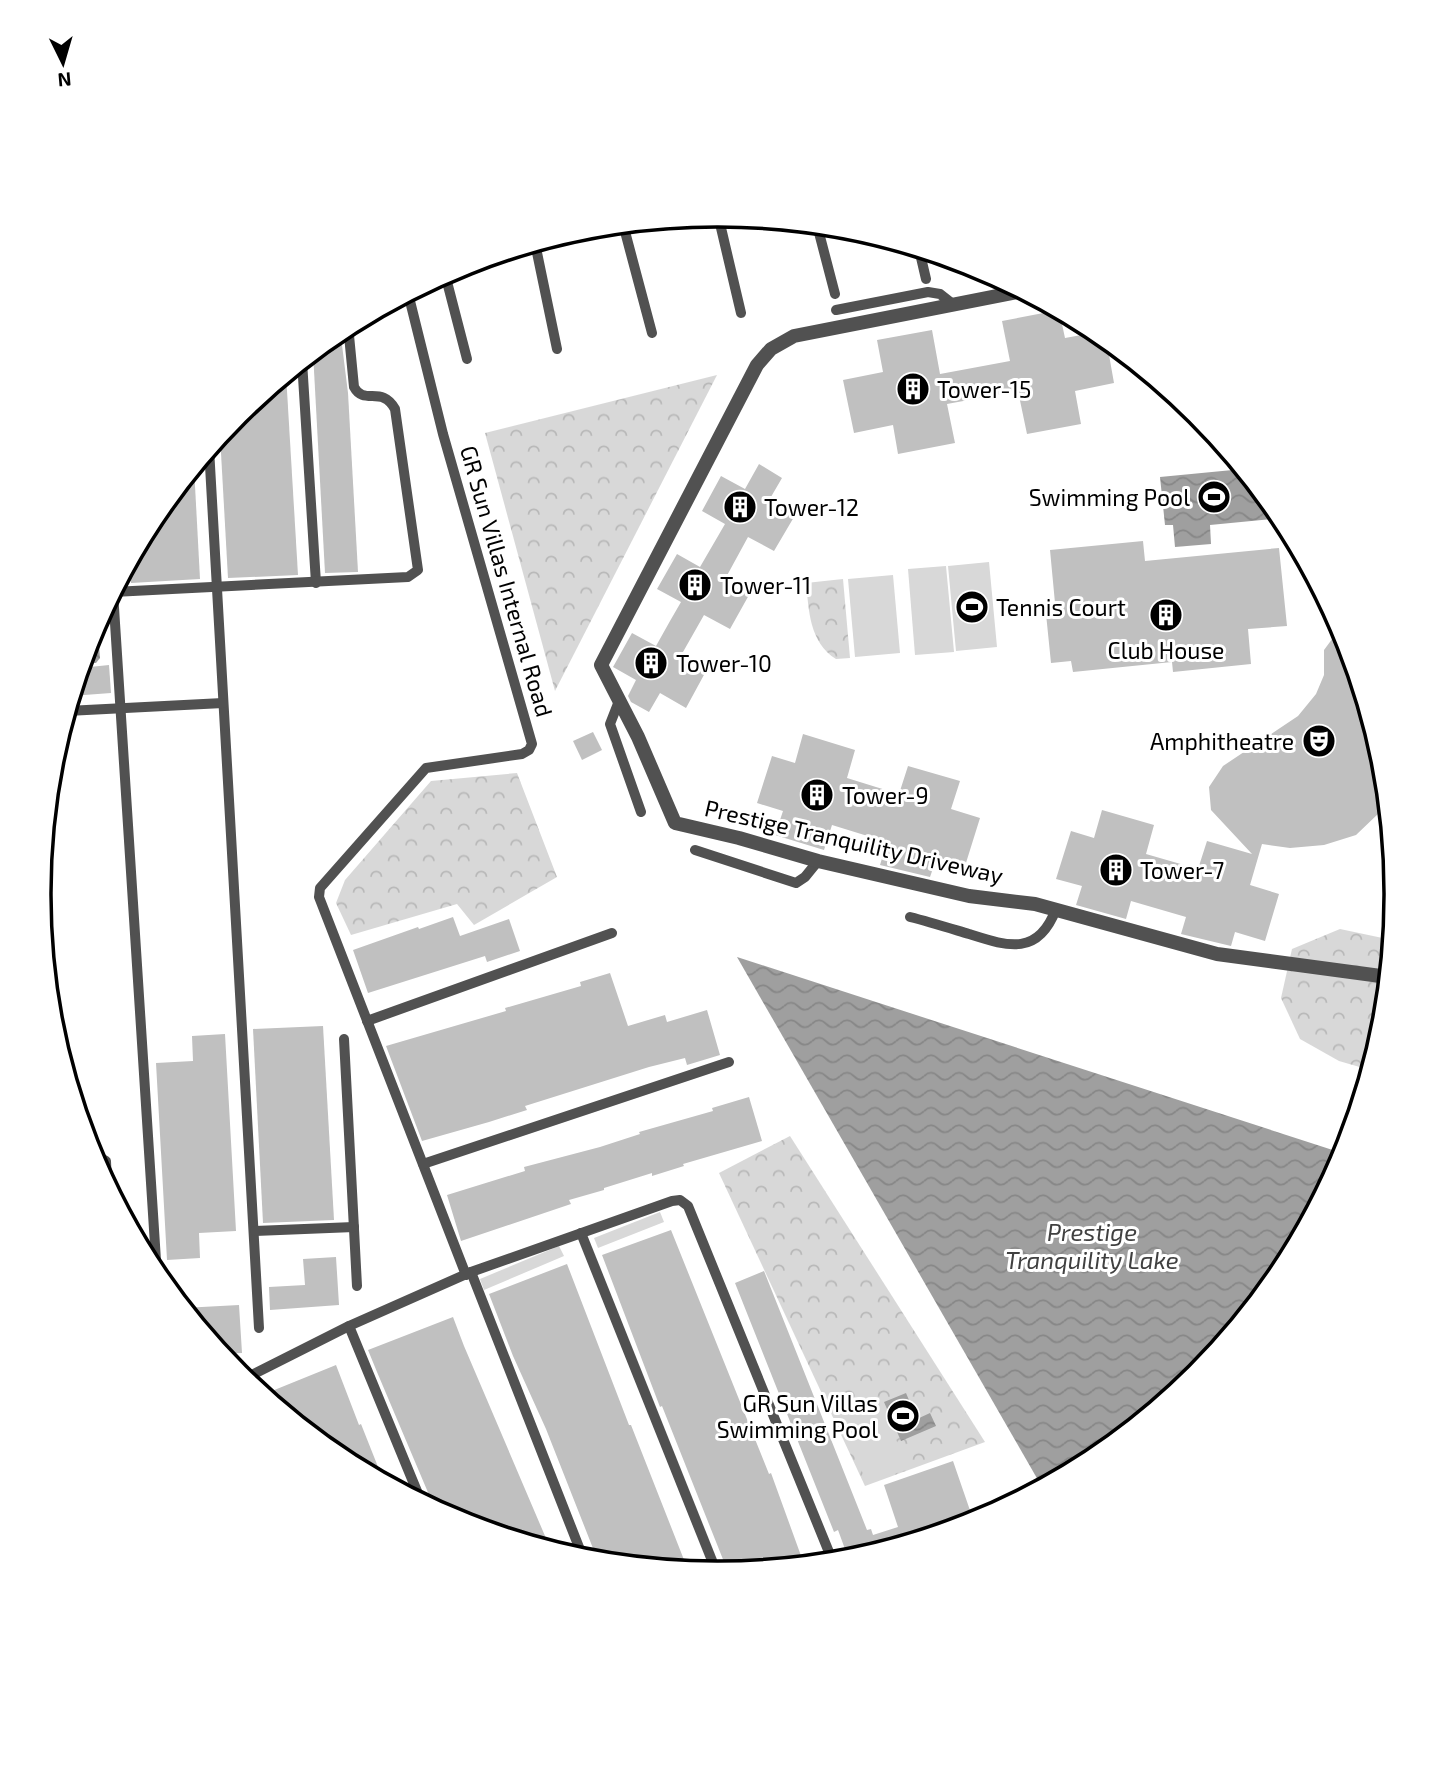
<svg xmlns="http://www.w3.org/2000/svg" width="1435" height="1788" viewBox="0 0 1435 1788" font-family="'Exo 2',sans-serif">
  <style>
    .forest { fill: url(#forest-crowns) }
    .garden { fill: #d8d8d8 }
    .water { fill: url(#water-waves) }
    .building { fill: #c0c0c0 }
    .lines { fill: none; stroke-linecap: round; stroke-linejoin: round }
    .lane { stroke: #515151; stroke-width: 10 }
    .street { stroke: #515151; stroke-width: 14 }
    .labels { text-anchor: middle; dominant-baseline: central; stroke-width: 6; stroke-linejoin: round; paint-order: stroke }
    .poi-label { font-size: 23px; fill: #000; stroke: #fff; text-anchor: start }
    .street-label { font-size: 23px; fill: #000; stroke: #fff }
    .water-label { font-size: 24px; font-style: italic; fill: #404040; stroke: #fff }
    .rim { fill: none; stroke: #000; stroke-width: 3.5 }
  </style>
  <defs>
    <pattern id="forest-crowns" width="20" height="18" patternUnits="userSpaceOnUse" patternTransform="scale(1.75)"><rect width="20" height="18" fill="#d8d8d8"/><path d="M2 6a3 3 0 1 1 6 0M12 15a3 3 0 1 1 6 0" fill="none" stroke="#b8b8b8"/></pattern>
    <pattern id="water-waves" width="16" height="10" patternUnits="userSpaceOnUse" patternTransform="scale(1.75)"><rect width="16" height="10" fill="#9f9f9f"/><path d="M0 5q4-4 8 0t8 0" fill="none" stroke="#878787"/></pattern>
  </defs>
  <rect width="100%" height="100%" fill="#fff"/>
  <g class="forest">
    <polygon points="717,375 555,691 485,433"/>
    <path d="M843,579L850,658L836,659C809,642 809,610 806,583Z"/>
    <polygon points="517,773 557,877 474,925 457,904 351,935 336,903 345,880 431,781"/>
    <polygon points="1340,929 1392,940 1383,1027 1370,1070 1339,1061 1300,1039 1281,998 1292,949"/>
    <polygon points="790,1136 985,1442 865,1486 719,1173"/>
  </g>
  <g class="garden">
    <polygon points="989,562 997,647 956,651 948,566"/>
    <polygon points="946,566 954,652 915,655 908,569"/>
    <polygon points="893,575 900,653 855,657 848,579"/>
    <polygon points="660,1212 664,1222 598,1248 594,1238"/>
    <polygon points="559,1246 564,1256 484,1290 480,1279"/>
    <polygon points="880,1403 909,1469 867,1483 839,1418"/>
  </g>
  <g class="water">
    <polygon points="1243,469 1283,518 1210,525 1211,544 1175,547 1173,525 1165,525 1160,477"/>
    <polygon points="97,620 100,658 96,663 81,663 90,634"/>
    <polygon points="737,957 1345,1154 1282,1272 1197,1374 1094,1459 1042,1487"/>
    <polygon points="906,1393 917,1419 930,1413 936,1426 901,1441 884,1402"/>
  </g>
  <g class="building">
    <polygon points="1059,310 1065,338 1098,332 1106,338 1114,383 1075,391 1081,424 1027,434 1018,391 947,404 955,443 898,454 893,425 854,433 843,380 883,372 877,340 932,330 940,374 1010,361 1002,321"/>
    <polygon points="340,329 348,393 358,572 325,573 313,352"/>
    <polygon points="286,374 298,575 228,578 220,435 238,414"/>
    <polygon points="759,464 782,478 768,502 794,517 774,551 748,537 724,581 749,595 730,629 704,615 679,659 705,673 686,708 660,693 649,712 631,702 628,696 636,680 613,667 632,633 656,646 670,621 681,602 657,589 677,554 700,567 725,524 702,511 721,476 745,489"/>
    <polygon points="194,467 200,579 131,583 129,561 153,516"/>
    <polygon points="1143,541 1145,561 1279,548 1287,626 1248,629 1251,664 1173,672 1172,662 1073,672 1071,661 1051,663 1045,604 1055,603 1050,550"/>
    <polygon points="1341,627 1384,762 1387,799 1379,813 1356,835 1324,845 1290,848 1262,844 1250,885 1279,894 1265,941 1235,932 1231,946 1181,934 1186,917 1131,901 1126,919 1076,905 1082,886 1056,879 1071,831 1094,838 1102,810 1154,825 1146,854 1198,869 1207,841 1252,854 1211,810 1209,787 1223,766 1298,716 1316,694 1324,675 1324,650"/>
    <polygon points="109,665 111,693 71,696 80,668"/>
    <polygon points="593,732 602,750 582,760 573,741"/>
    <polygon points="803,734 855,750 847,778 876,787 899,794 908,766 960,781 951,809 980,818 965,866 937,857 930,877 880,865 887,842 832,825 824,850 775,835 783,811 757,803 772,756 795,763"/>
    <polygon points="453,917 460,936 509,919 520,951 487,962 485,956 368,993 353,950 418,927 419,929"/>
    <polygon points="610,973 628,1026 665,1015 667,1022 707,1010 720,1055 687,1065 685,1058 649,1067 525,1106 527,1110 489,1122 422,1141 386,1046 506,1011 505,1008 581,986 580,982"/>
    <polygon points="323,1026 334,1220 263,1223 253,1029"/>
    <polygon points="225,1034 236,1231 199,1233 200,1258 167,1260 156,1063 193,1061 192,1036"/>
    <polygon points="749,1097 762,1141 683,1164 684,1166 652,1176 652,1173 604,1188 604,1190 569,1200 571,1204 461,1241 447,1195 525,1171 524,1167 600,1147 640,1134 639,1132 713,1111 712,1108"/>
    <polygon points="671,1230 769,1474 771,1473 804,1564 728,1572 662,1406 660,1407 602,1255"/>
    <polygon points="336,1257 339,1305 270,1310 269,1287 305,1285 303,1259"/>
    <polygon points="567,1264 629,1425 631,1425 688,1570 598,1561 546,1429 513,1356 489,1294"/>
    <polygon points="764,1271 867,1530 871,1529 873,1535 898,1527 884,1485 953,1461 974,1522 849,1560 838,1530 834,1532 735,1283"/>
    <polygon points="239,1305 242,1353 221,1354 183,1308"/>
    <polygon points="453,1317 464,1346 551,1550 457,1521 435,1509 377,1372 368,1350"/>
    <polygon points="336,1365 359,1425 361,1424 384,1482 340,1458 262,1395"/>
  </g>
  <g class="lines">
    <g class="lane">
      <polyline points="718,215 741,313"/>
      <polyline points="623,224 652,333"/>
      <polyline points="817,225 835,294"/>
      <polyline points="567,234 592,227"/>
      <polyline points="535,243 557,349"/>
      <polyline points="919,249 926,279"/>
      <polyline points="445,274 467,359"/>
      <polyline points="408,293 443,434 532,744 529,750 522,754 426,768 320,888 319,897 466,1275"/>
      <polyline points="836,310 928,292 940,294 954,305"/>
      <polyline points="302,361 316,583"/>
      <polyline points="209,448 259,1328"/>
      <polyline points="113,592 157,1276"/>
      <path d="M113,592L408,577L418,570L395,409C382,385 364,406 354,387L348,325"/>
      <polyline points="619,701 610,724 641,812"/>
      <polyline points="67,711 223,703"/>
      <polyline points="695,850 796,883 805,877 818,861"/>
      <path d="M910,917C930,922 949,928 969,934C1007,946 1038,957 1056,909"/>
      <polyline points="367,1021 612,933"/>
      <polyline points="344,1039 357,1286"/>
      <polyline points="93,1158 101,1158 106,1161 107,1185"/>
      <polyline points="423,1164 729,1062"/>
      <polyline points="255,1231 354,1227"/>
      <polyline points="581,1233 717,1573"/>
      <polyline points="471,1272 584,1560"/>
      <polyline points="349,1326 421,1501"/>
      <polyline points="244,1379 349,1326 471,1272 672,1201 680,1200 688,1206 833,1562"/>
    </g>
    <polyline class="street" points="1023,291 794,336 771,349 757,365 601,665 638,737 675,823 739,838 818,861 969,896 1035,904 1217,954 1388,977"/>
  </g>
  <defs>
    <symbol id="building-disc" viewBox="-11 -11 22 22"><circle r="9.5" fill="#000" stroke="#fff"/><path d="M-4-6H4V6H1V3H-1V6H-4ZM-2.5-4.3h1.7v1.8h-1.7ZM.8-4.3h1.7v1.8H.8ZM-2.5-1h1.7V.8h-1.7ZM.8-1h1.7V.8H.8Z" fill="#fff"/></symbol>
    <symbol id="stadium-disc" viewBox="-11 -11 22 22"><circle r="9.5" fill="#000" stroke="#fff"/><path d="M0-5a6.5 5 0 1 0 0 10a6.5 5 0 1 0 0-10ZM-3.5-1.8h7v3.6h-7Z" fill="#fff"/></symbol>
    <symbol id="theatre-disc" viewBox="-11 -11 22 22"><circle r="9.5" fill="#000" stroke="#fff"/><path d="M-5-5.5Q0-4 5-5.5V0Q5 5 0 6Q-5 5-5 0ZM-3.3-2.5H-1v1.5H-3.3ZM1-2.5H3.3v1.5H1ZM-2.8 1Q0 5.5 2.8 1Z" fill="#fff"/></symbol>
  </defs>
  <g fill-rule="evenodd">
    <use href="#building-disc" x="894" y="370" width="38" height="38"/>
    <use href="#stadium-disc" x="1195" y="478" width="38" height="38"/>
    <use href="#building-disc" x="721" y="488" width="38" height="38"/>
    <use href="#building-disc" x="676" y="566" width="38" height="38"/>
    <use href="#stadium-disc" x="953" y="588" width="38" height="38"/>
    <use href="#building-disc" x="1147" y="596" width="38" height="38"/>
    <use href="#building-disc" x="632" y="644" width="38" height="38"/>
    <use href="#theatre-disc" x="1300" y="722" width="38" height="38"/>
    <use href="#building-disc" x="798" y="776" width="38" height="38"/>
    <use href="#building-disc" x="1097" y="851" width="38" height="38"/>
    <use href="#stadium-disc" x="884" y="1397" width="38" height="38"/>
  </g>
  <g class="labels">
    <g class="poi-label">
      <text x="937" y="389">Tower-15</text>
      <text x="1190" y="497" text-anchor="end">Swimming Pool</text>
      <text x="764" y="507">Tower-12</text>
      <text x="720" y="585">Tower-11</text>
      <text x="996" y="607">Tennis Court</text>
      <text x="1166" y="650" text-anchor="middle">Club House</text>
      <text x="676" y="663">Tower-10</text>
      <text x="1294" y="741" text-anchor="end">Amphitheatre</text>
      <text x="842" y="795">Tower-9</text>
      <text x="1140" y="870">Tower-7</text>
      <text x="878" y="1403" text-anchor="end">GR Sun Villas<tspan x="878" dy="26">Swimming Pool</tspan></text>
    </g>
    <g class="street-label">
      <text transform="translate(507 581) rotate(74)">GR Sun Villas Internal Road</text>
      <text transform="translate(854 841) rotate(13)">Prestige Tranquility Driveway</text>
    </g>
    <g class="water-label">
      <text x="1092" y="1231">Prestige<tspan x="1092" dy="28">Tranquility Lake</tspan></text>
    </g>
  </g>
  <path d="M0 0H1435V1788H0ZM717 227H718A666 666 0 0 1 1384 893V895A666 666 0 0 1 718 1561H717A666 666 0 0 1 51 895V893A666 666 0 0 1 717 227Z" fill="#fff" fill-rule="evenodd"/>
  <path class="rim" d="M717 227H718A666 666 0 0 1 1384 893V895A666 666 0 0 1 718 1561H717A666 666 0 0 1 51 895V893A666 666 0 0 1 717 227Z"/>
  <g transform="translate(63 63) rotate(175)" stroke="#ffffff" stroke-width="5" paint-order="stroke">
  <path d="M0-5L12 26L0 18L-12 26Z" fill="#000000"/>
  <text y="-10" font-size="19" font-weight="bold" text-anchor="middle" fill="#000000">N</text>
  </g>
</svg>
